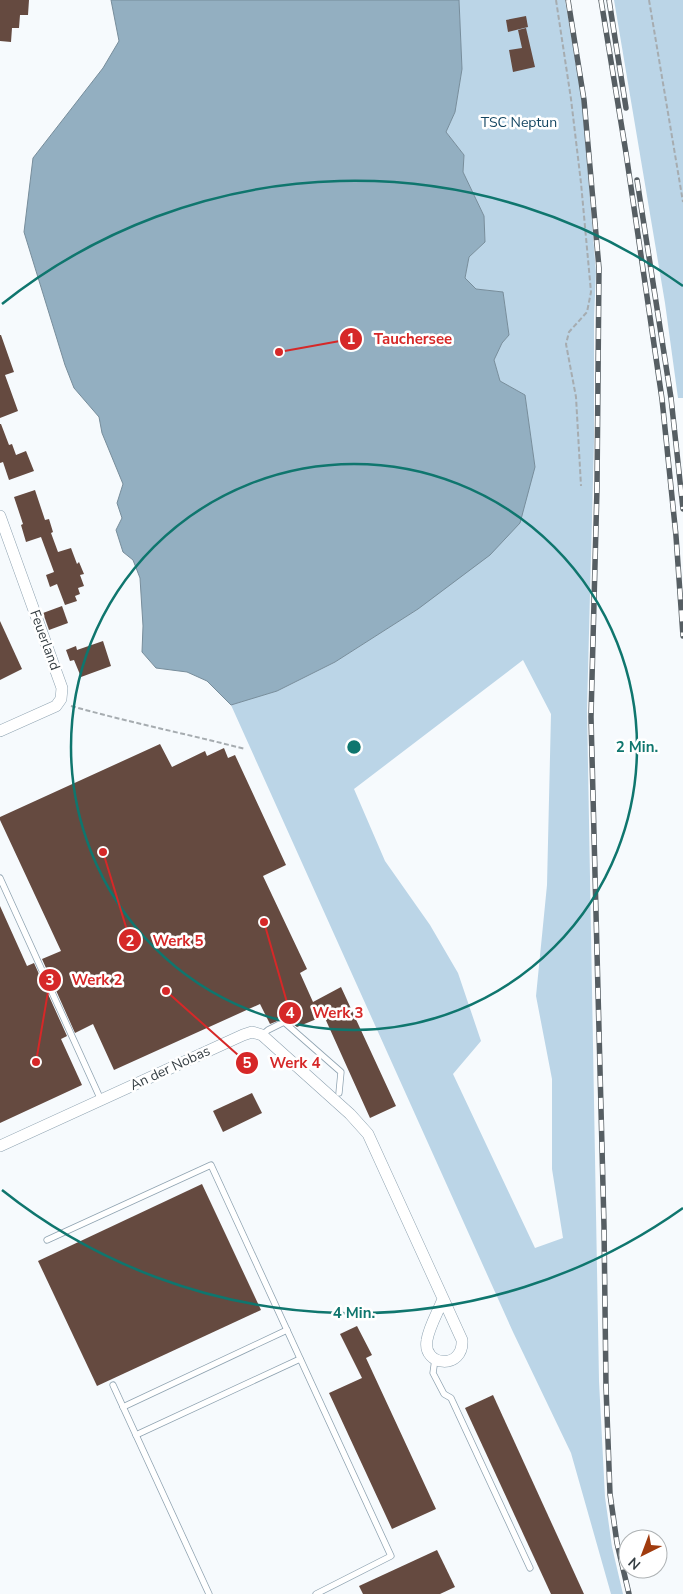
<svg xmlns="http://www.w3.org/2000/svg" width="683" height="1594" viewBox="0 0 683 1594" font-family="'Nunito Sans',sans-serif">
  <style>
    .green { fill: #bbd5e7; fill-rule: evenodd }
    .water { fill: #93afc1; stroke: #778d9b }
    .building { fill: #654a40 }
    .lines { fill: none; stroke-linecap: round; stroke-linejoin: round }
    .service-casing { stroke: #8fa3b1; stroke-width: 7 }
    .minor-casing { stroke: #8fa3b1; stroke-width: 12 }
    .path { stroke: #a6acb0; stroke-width: 2; stroke-dasharray: 5 2.5; stroke-linecap: butt }
    .service { stroke: #fff; stroke-width: 5.5 }
    .minor { stroke: #fff; stroke-width: 11 }
    .rail-casing { stroke: #565e63; stroke-width: 5.5 }
    .rail { stroke: #fff; stroke-width: 4; stroke-dasharray: 11; stroke-linecap: butt }
    .ring { fill: none; stroke: #0f766e; stroke-width: 2.5 }
    .labels { text-anchor: middle; dominant-baseline: central; stroke-width: 5; stroke-linejoin: round; paint-order: stroke }
    .park-label { font-size: 14px; fill: #144662; stroke: #fff }
    .street-label { font-size: 14px; fill: #353e43; stroke: #fff }
    .centre { fill: #0f766e; stroke: #fff; stroke-width: 2.5 }
    .ring-label { font-size: 15px; text-anchor: middle; font-weight: bold; fill: #0f766e; stroke: #fff; stroke-width: 5; stroke-linejoin: round; paint-order: stroke }
    .leader { fill: none; stroke: #d62828; stroke-width: 2 }
    .callout-dot { fill: #d62828; stroke: #fff; stroke-width: 2 }
    .mark-label { font-size: 15px; text-anchor: middle; font-weight: bold; fill: #fff }
    .callout-label { font-size: 15px; text-anchor: middle; font-weight: bold; fill: #d62828; stroke: #fff; stroke-width: 5; stroke-linejoin: round; paint-order: stroke }
  </style>
  <rect width="100%" height="100%" fill="#f6fafd"/>
  <g class="green">
    <path d="M459,0H565L582,100L596,272L594,318V441L587,709L599,1381L605,1497L612,1547L623,1594H611L571,1453L513,1332L231,705L277,691L335,662L418,609L535,467L525,395L500,381L494,360L502,343L509,335L503,292L476,289L465,278L469,257L485,242L484,216L463,172L464,155L446,132L455,112L462,69ZM523,660L551,714L547,885L536,996L552,1079V1169L563,1238L535,1248L453,1074L481,1041L458,973L430,925L385,861L354,789Z"/>
    <polygon points="614,0 683,0 683,398 678,398 665,303"/>
  </g>
  <polygon class="water" points="111,0 459,0 462,69 455,112 446,132 464,155 463,172 484,216 485,242 469,257 465,278 476,289 503,292 509,335 502,343 494,360 500,381 525,395 535,467 520,523 490,555 418,609 335,662 277,691 231,705 207,681 187,672 156,668 142,652 143,626 140,578 133,560 123,552 116,530 122,518 117,503 123,484 102,433 99,417 74,388 65,365 24,232 33,158 103,68 119,41"/>
  <g class="building">
    <polygon points="0,0 29,0 28,15 20,15 19,28 12,28 11,42 0,41"/>
    <polygon points="526,16 528,27 508,32 506,20"/>
    <polygon points="526,28 535,67 513,72 509,50 522,48 518,30"/>
    <polygon points="0,335 1,335 14,372 5,375 18,411 0,418"/>
    <polygon points="0,424 1,424 9,445 12,444 16,455 26,451 34,471 9,480 3,462 0,463"/>
    <polygon points="35,490 45,520 49,519 53,532 51,533 58,552 71,548 77,564 79,562 84,574 80,575 84,586 78,588 80,594 75,596 77,601 65,605 57,584 50,587 46,575 54,572 41,537 26,542 21,525 23,524 14,497"/>
    <polygon points="62,606 68,623 49,630 43,613"/>
    <polygon points="0,621 22,669 0,680"/>
    <polygon points="103,641 111,666 81,677 74,660 70,661 66,650 76,646 77,650"/>
    <polygon points="160,744 172,767 205,751 207,756 224,748 228,758 235,755 286,865 263,876 307,969 300,973 313,1002 341,987 396,1106 370,1118 324,1016 297,1027 285,1018 270,1024 260,1004 114,1070 93,1024 75,1033 42,959 61,951 0,820 0,817"/>
    <polygon points="0,906 27,966 34,963 67,1036 61,1039 82,1085 0,1123"/>
    <polygon points="252,1093 262,1113 223,1132 213,1111"/>
    <polygon points="202,1184 261,1310 97,1386 38,1261"/>
    <polygon points="357,1326 372,1355 366,1358 436,1509 392,1529 329,1393 362,1378 340,1334"/>
    <polygon points="493,1395 584,1594 551,1594 465,1408"/>
    <polygon points="437,1550 455,1587 440,1594 363,1594 359,1586"/>
  </g>
  <g class="lines">
    <defs>
      <g id="service">
        <polyline points="0,878 101,1100"/>
        <polyline points="262,1035 268,1030 284,1022 341,1072 339,1093"/>
        <polyline points="47,1240 211,1165 391,1556 316,1594"/>
        <polyline points="435,1359 433,1373 444,1394 451,1398 530,1568"/>
        <polyline points="113,1385 209,1594"/>
        <polyline points="123,1407 287,1330"/>
        <polyline points="136,1435 300,1359"/>
      </g>
      <g id="minor">
        <polyline points="0,516 62,688 61,699 56,706 0,731"/>
        <path d="M0,1146L243,1035L252,1032L262,1035L350,1114L368,1134L462,1340C464,1370 422,1367 427,1340C429,1327 438,1312 443,1299"/>
      </g>
    </defs>
    <use href="#service" class="service-casing"/>
    <use href="#minor" class="minor-casing"/>
    <g class="path">
      <polyline points="556,0 571,99 581,183 591,292 587,312 569,332 566,344 576,397 581,486"/>
      <polyline points="649,0 683,202"/>
      <path d="M71,706C128,722 187,734 245,749"/>
    </g>
    <use href="#service" class="service"/>
    <use href="#minor" class="minor"/>
    <defs>
      <g id="rail">
        <polyline points="568,0 584,100 599,268 597,488 591,717 604,1226 606,1387 610,1494 617,1543 629,1594"/>
        <polyline points="601,0 626,153 662,399 676,536 683,636"/>
        <polyline points="609,0 626,108"/>
        <polyline points="637,180 671,398 683,509"/>
      </g>
    </defs>
    <use href="#rail" class="rail-casing"/>
    <use href="#rail" class="rail"/>
  </g>
  <g class="ring">
    <circle cx="354" cy="747" r="283"/>
    <path d="M683 1208A566 566 0 0 1 2 1190M2 304A566 566 0 0 1 683 286"/>
  </g>
  <g class="labels">
    <g class="park-label">
      <text x="519" y="122">TSC Neptun</text>
    </g>
    <g class="street-label">
      <text transform="translate(45 640) rotate(70)">Feuerland</text>
      <text transform="translate(170 1068) rotate(-25)">An der Nobas</text>
    </g>
  </g>
  <circle cx="354" cy="747" r="8" class="centre"/>
  <g class="ring-label">
    <text x="637" y="752">2 Min.</text>
    <text x="354" y="1318">4 Min.</text>
  </g>
  <path class="leader" d="M279 352L351 339M103 852L130 940M36 1062L50 980M264 922L290 1013M166 991L247 1063"/>
  <g class="callout-dot">
    <circle cx="279" cy="352" r="5"/>
    <circle cx="103" cy="852" r="5"/>
    <circle cx="36" cy="1062" r="5"/>
    <circle cx="264" cy="922" r="5"/>
    <circle cx="166" cy="991" r="5"/>
    <circle cx="351" cy="339" r="12"/>
    <circle cx="130" cy="940" r="12"/>
    <circle cx="50" cy="980" r="12"/>
    <circle cx="290" cy="1013" r="12"/>
    <circle cx="247" cy="1063" r="12"/>
  </g>
  <g class="mark-label">
    <text x="351" y="344">1</text>
    <text x="130" y="946">2</text>
    <text x="50" y="985">3</text>
    <text x="290" y="1018">4</text>
    <text x="247" y="1068">5</text>
  </g>
  <g class="callout-label">
    <text x="413" y="344">Tauchersee</text>
    <text x="178" y="946">Werk 5</text>
    <text x="97" y="985">Werk 2</text>
    <text x="338" y="1018">Werk 3</text>
    <text x="295" y="1068">Werk 4</text>
  </g>
  <g transform="translate(643 1554) rotate(222)"><circle r="24" fill="#ffffff" stroke="#aeb2b4"/>
  <path d="M0-4L9 19L0 12L-9 19Z" fill="#a03b0e"/>
  <text y="-8" font-size="14" font-weight="bold" text-anchor="middle" fill="#353e43">N</text>
  </g>
</svg>
